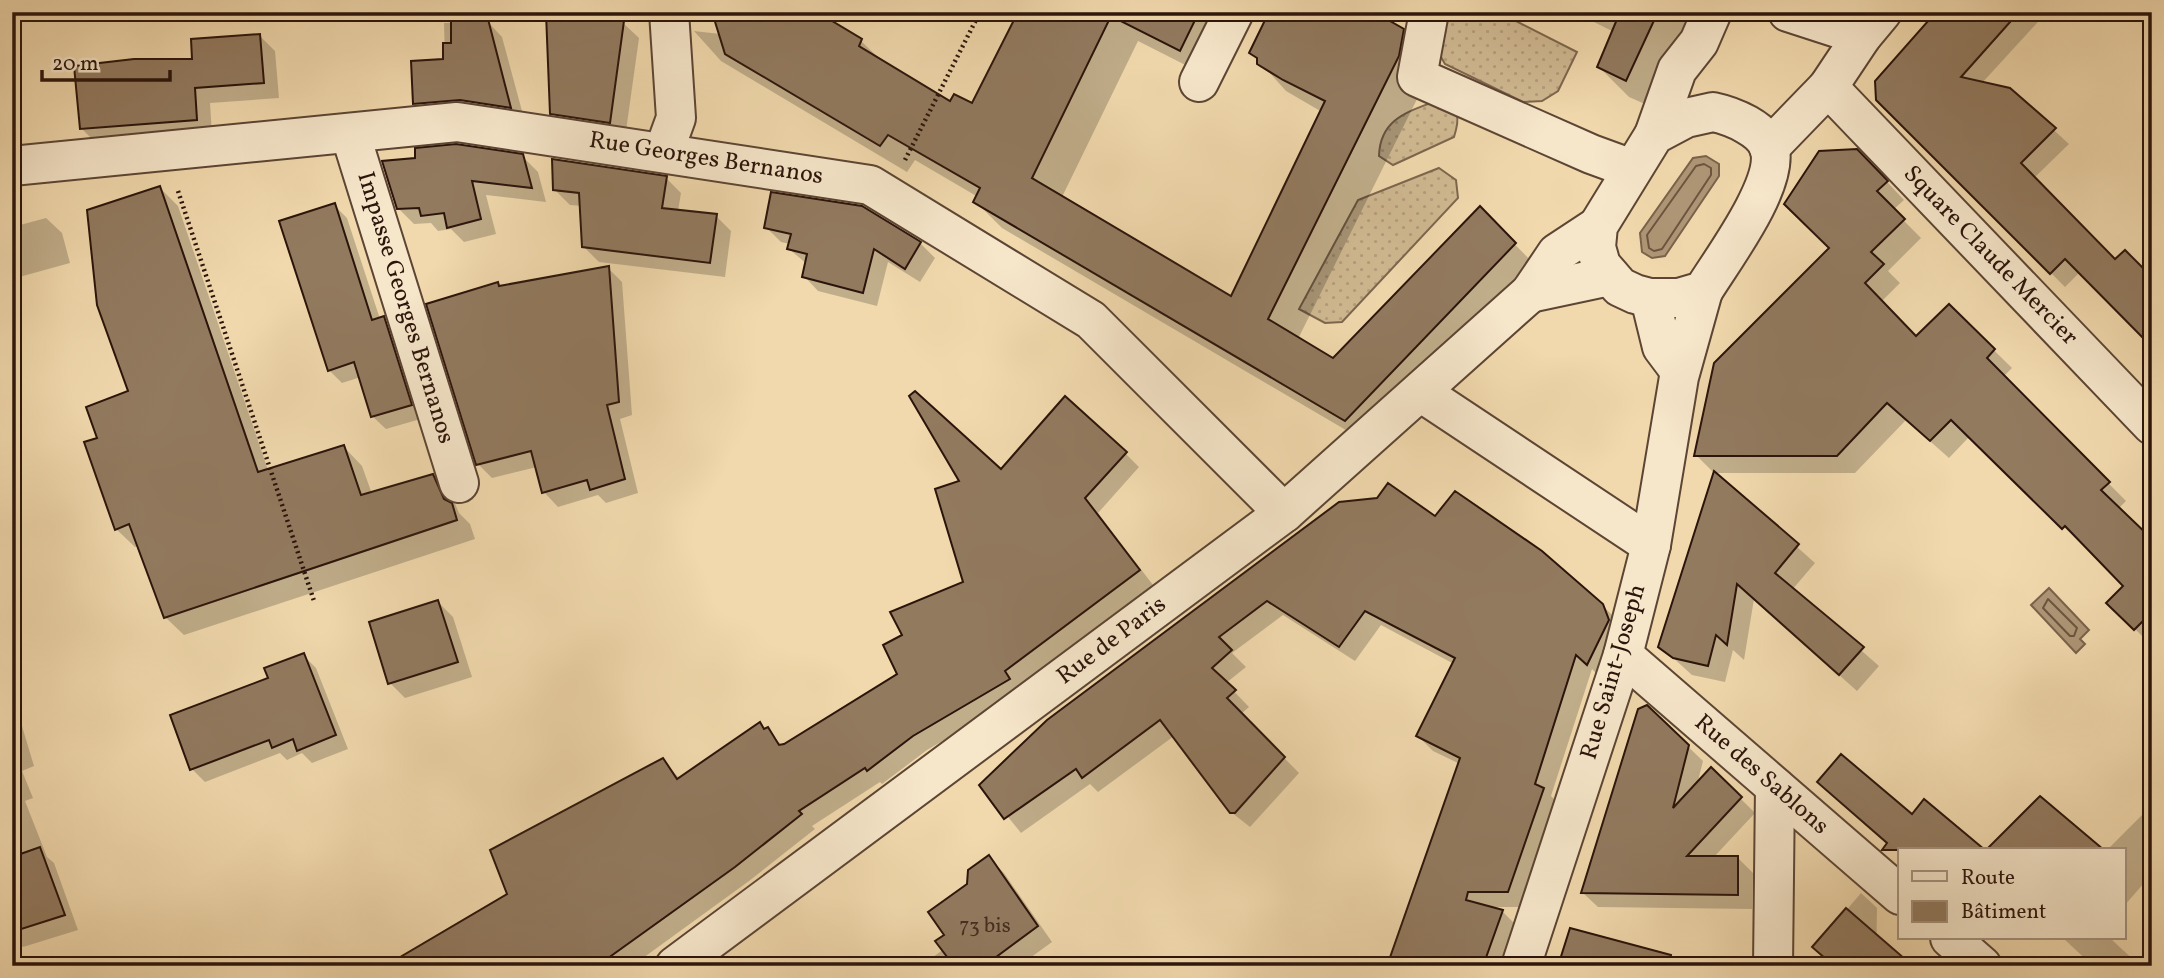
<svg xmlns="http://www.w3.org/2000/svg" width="2164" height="978" viewBox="0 0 2164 978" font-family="Vollkorn,serif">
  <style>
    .grass { fill: url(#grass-dots); stroke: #7d664e; stroke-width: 2 }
    .water { fill: #ae9676; stroke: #7a624b; stroke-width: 2 }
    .shadow { fill: #0003 }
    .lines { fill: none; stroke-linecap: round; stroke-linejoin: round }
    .shore { stroke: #6c5540; stroke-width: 2 }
    .building { fill: #927a5f; stroke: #2b140b; stroke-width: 2 }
    .minor-casing { stroke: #5c4534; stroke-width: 42 }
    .path { stroke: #2b140b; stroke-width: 4.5; stroke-dasharray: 2 3.5; stroke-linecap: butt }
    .minor { stroke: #f6e6ca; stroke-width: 38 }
    .labels { text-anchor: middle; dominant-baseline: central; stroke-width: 7; stroke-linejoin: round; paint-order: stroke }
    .number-label { font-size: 21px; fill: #452e20 }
    .street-label { font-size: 24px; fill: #2b140b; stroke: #f6e6ca }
  </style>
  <defs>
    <pattern id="grass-dots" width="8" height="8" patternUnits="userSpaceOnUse" patternTransform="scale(1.75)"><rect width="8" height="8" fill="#cfb891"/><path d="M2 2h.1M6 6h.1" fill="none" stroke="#b29d7c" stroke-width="1.8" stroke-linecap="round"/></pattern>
  </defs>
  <rect width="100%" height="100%" fill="#f1d9ad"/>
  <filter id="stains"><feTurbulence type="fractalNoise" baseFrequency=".00286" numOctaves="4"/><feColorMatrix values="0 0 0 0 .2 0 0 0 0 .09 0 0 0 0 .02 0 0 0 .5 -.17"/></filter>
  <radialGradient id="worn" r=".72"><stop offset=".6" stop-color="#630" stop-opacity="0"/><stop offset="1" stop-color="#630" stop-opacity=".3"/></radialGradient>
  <g class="grass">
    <polygon points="1439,12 1498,12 1577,52 1558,91 1542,101 1523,102 1445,64 1434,45"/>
    <path d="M1441,99C1460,109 1460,118 1454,137L1393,165L1379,156C1380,117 1411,111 1441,99Z"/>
    <polygon points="1439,168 1456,180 1458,198 1342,322 1325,323 1299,309 1358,200"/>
  </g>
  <g class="water">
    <polygon points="1706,156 1719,164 1719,176 1665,256 1652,258 1642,252 1640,233 1693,158"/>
    <polygon points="2049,588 2089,630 2080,639 2085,644 2076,653 2031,605"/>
  </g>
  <g class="shadow">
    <polygon points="718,12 827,12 824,18 861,41 883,62 951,104 973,106 1020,12 1204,12 1218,46 1207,76 1138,41 1062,197 1232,298 1322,112 1286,91 1251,52 1403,30 1430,57 1425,83 1298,339 1333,360 1480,209 1541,271 1373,446 1002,228 975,201 978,197 915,160 907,172 721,61 694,31 755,38"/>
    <polygon points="1574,12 1699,12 1656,109 1629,97 1599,67 1614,32"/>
    <polygon points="1939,12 2047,12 1982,83 2009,89 2069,144 2033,179 2115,262 2152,279 2080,272 2065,287 1878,99"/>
    <polygon points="487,21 502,37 525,122 430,119 415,104 445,60 444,23"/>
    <polygon points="623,23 639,38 625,138 568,129 552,113"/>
    <polygon points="260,36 275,51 279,98 210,103 212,135 97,144 81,128 194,61"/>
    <polygon points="522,156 538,172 546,202 486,195 496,234 464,242 451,229 438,231 431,223 414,224 398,208"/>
    <polygon points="1875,169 1904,200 1893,210 1921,238 1888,271 1900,283 1881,302 1916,338 1949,306 2012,368 2003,377 2126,501 2118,509 2152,541 2152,646 2109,603 2125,586 1970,436 1949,458 1906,420 1855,473 1714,473 1696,455 1832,248"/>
    <polygon points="666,178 681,193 678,211 716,216 731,231 725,277 599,262 584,247 582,206 570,205 555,190"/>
    <polygon points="160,188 178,206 268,470 344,447 362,466 372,494 433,476 451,494 459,513 470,524 475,539 184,635 165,617 139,546 135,547 116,529 99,439 130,392"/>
    <polygon points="334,205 347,218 380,319 384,318 397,332 424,418 386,429 372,416 361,377 342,383 329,370"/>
    <polygon points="12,207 20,225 46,218 62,233 70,263 12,279"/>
    <polygon points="766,227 920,243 935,258 920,282 888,262 877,306 818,291 804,276 807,264 789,249 790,244 781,242"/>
    <polygon points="608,268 622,282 632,415 620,419 638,493 606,503 598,495 558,507 544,492 537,467 492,478 478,464 497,284 501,288"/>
    <polygon points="1125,453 1139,467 1098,513 1153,585 1018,686 1023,694 927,750 882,784 880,782 812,826 815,829 749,881 632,966 400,966 509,895 663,760 680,779 760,724 783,746 899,675 904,636 965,583 1001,471"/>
    <polygon points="1715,474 1815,563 1792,590 1879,666 1857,691 1754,599 1744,660 1733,650 1725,682 1692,675 1660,646"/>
    <polygon points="1321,518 1436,518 1602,605 1618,621 1602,679 1592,669 1551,796 1559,804 1523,907 1489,907 1502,911 1517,926 1503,966 1396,966 1460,764 1433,751 1418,736 1454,664 1381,625 1355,661 1283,615 1232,653 1246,667 1226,683 1249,707 1241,714 1299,773 1250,827 1231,812 1174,736 1098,792 1090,784 1021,833 982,785"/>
    <polygon points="438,602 453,617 472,677 405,698 390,683"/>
    <polygon points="303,655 316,668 348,749 312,763 302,753 287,760 280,753 205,782 192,769 172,716 270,679"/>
    <polygon points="12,693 34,766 22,771 33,798 25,801 47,857 54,863 78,930 23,947 12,937"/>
    <polygon points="1647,707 1703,761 1697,785 1711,769 1755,813 1713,858 1738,858 1753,873 1752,909 1598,907 1583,893"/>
    <polygon points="1833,796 1912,817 1925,802 1982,850 1900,850 1900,853"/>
    <polygon points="2040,798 2101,850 1988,850"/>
    <polygon points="2152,805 2152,874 2124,906 2124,850 2107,850"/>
    <polygon points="989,858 1004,873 1052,942 1019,966 921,966 944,949 969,885"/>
    <polygon points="1861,893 1877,908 1876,966 1834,966 1815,947"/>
    <polygon points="1571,930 1687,960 1692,966 1560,966"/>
    <polygon points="2063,938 2110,938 2140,966 2093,966"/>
  </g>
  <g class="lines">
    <g class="shore">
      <polygon points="1704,164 1711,168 1711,175 1662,249 1654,251 1649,248 1647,235 1696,166"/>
      <polygon points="2048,599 2077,628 2074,636 2070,636 2043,608"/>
    </g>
  </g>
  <g class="building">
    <polygon points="712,12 817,12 862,39 859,46 950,101 954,94 972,103 1018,12 1199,12 1180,51 1111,16 1032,178 1231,296 1325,101 1283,80 1257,64 1257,58 1249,53 1269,12 1374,12 1404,29 1399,56 1268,319 1333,358 1480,206 1516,243 1345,421 973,202 980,188 888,135 880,146 725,54"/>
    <polygon points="1620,12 1658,12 1626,81 1597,67"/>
    <polygon points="1936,12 2019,12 1961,77 2010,88 2056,128 2021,163 2115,259 2125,250 2152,277 2152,347 2065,259 2050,274 1876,100 1875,81"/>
    <polygon points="546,13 624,21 610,123 550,114"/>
    <polygon points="488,19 511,108 460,100 413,104 411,61 443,59 443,43 451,43 451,21"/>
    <polygon points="260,34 264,83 195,88 197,120 80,129 74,66 134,59 192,59 191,39"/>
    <polygon points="456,144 523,154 532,188 472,181 481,219 447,228 444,213 421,216 419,208 397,209 382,161 415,158 415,148"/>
    <polygon points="1857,149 1888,181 1877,191 1905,219 1871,252 1884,264 1865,283 1916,336 1949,304 1995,349 1987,358 2110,482 2101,490 2152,539 2152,616 2150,614 2134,630 2106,603 2123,586 2065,526 2062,529 1951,420 1930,441 1887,403 1837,456 1694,456 1714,363 1829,248 1784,204 1819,151"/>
    <polygon points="552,159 667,176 662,208 717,214 710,263 582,247 579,193 553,190"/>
    <polygon points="160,186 258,472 344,445 361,495 433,474 444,499 452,503 457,520 164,618 129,524 115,530 84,442 97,438 86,407 128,391 97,305 87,210"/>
    <polygon points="771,192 862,206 921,242 905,269 874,249 863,293 802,277 807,254 787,249 791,234 764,228"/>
    <polygon points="335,203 372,320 384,316 412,405 371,417 354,362 328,371 279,221"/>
    <polygon points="609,266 619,402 607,405 625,479 590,490 587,480 542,493 531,451 476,465 426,304 498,282 499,286"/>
    <polygon points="915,391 1001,469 1065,396 1127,452 1085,498 1140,570 1005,671 1010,679 913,736 867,771 865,768 799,811 802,814 735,867 597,966 385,966 507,894 490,850 663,758 677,779 760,722 764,729 768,727 779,745 784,744 897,674 883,645 902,635 890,612 963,582 935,489 959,481 909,396"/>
    <polygon points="1714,471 1799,544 1775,573 1864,647 1839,675 1737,584 1727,645 1716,635 1708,666 1673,658 1658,647"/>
    <polygon points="1388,483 1435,516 1455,491 1542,551 1603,604 1609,620 1587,665 1576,655 1535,784 1544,788 1508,892 1468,892 1466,900 1503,910 1483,966 1387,966 1460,758 1416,736 1455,658 1365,611 1339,647 1267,601 1219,637 1232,650 1212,668 1236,690 1227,698 1285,757 1235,813 1230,813 1160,720 1082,778 1076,769 1004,819 979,785 1047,720 1339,502 1377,498"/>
    <polygon points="438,600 458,662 388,684 369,622"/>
    <polygon points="304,653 336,735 297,751 293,739 272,748 269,740 190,770 170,715 268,678 264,668"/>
    <polygon points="1647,705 1689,745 1673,808 1711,767 1742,797 1687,856 1738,856 1738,895 1581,893 1638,709"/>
    <polygon points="1841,754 1912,814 1924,799 1985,850 1882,850 1887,843 1817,782"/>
    <polygon points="2040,796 2104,850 1986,850"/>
    <polygon points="40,847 65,915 12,932 12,857"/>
    <polygon points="989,855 1038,926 984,966 954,966 935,941 944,935 928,912 967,884 968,870"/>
    <polygon points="1846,908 1913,966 1834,966 1812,947"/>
    <polygon points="1570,928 1671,955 1669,966 1558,966"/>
  </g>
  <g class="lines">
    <defs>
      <g id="minor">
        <polyline points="1429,12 1417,77 1591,154 1632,169"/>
        <polyline points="1788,12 1862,36"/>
        <polyline points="1199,82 1234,12"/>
        <polyline points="1828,87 2152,425"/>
        <path d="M1713,112C1732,116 1765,129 1770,150C1778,186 1722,260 1703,291L1679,298H1650L1635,294L1620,287L1601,265L1596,247L1598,226L1654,135L1686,118Z"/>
        <polyline points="350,133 459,483"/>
        <polyline points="1654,135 1677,70 1699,42 1712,12"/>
        <polyline points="1769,148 1828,87 1862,36 1882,12"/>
        <polyline points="664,151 676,118 669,12"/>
        <polyline points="12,166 457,122 870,185 1091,320 1284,513"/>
        <polyline points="1530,293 1610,276"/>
        <polyline points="1650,298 1662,347 1680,371"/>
        <polyline points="1422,393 1651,545"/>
        <polyline points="1623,655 1900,895"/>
        <polyline points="1950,938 1982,966"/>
        <polyline points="675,966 1284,513 1530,293 1557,253 1598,226"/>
        <polyline points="1521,966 1623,655 1651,545 1679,377 1703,291"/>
        <polyline points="1773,966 1775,787"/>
      </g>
    </defs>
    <use href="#minor" class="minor-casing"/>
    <g class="path">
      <polyline points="905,160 980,12"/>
      <polyline points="178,191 314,601"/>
    </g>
    <use href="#minor" class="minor"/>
  </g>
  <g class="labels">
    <g class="number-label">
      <text x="985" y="926">73 bis</text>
    </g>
    <g class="street-label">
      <text transform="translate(706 159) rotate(9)">Rue Georges Bernanos</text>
      <text transform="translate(1990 256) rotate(46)">Square Claude Mercier</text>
      <text transform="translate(405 308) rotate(73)">Impasse Georges Bernanos</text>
      <text transform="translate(1112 641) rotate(-37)">Rue de Paris</text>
      <text transform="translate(1614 672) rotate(-74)">Rue Saint-Joseph</text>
      <text transform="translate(1761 775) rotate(41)">Rue des Sablons</text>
    </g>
  </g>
  <rect width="2164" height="978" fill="none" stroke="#f1d9ad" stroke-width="42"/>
  <rect x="14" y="14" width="2136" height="950" fill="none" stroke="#2b140b" stroke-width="3.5"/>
  <rect x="21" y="21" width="2122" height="936" fill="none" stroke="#2b140b" stroke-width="2"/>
  <rect x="1898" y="848" width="228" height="91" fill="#f6e6ca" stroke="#a5927e" stroke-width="2"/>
  <rect x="1912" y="871" width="35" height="10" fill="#f6e6ca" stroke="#a5927e" stroke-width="2"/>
  <text x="1961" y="884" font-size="21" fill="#2b140b">Route</text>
  <rect x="1912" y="901" width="35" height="21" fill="#927a5f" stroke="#a5927e" stroke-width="2"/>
  <text x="1961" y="918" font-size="21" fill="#2b140b">Bâtiment</text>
  <path d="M42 70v10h128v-10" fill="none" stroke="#2b140b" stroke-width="3.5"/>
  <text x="52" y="70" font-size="21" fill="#2b140b" stroke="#f6e6ca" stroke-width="5" paint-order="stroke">20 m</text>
  <rect width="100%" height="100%" filter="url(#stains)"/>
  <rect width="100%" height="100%" fill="url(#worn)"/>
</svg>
